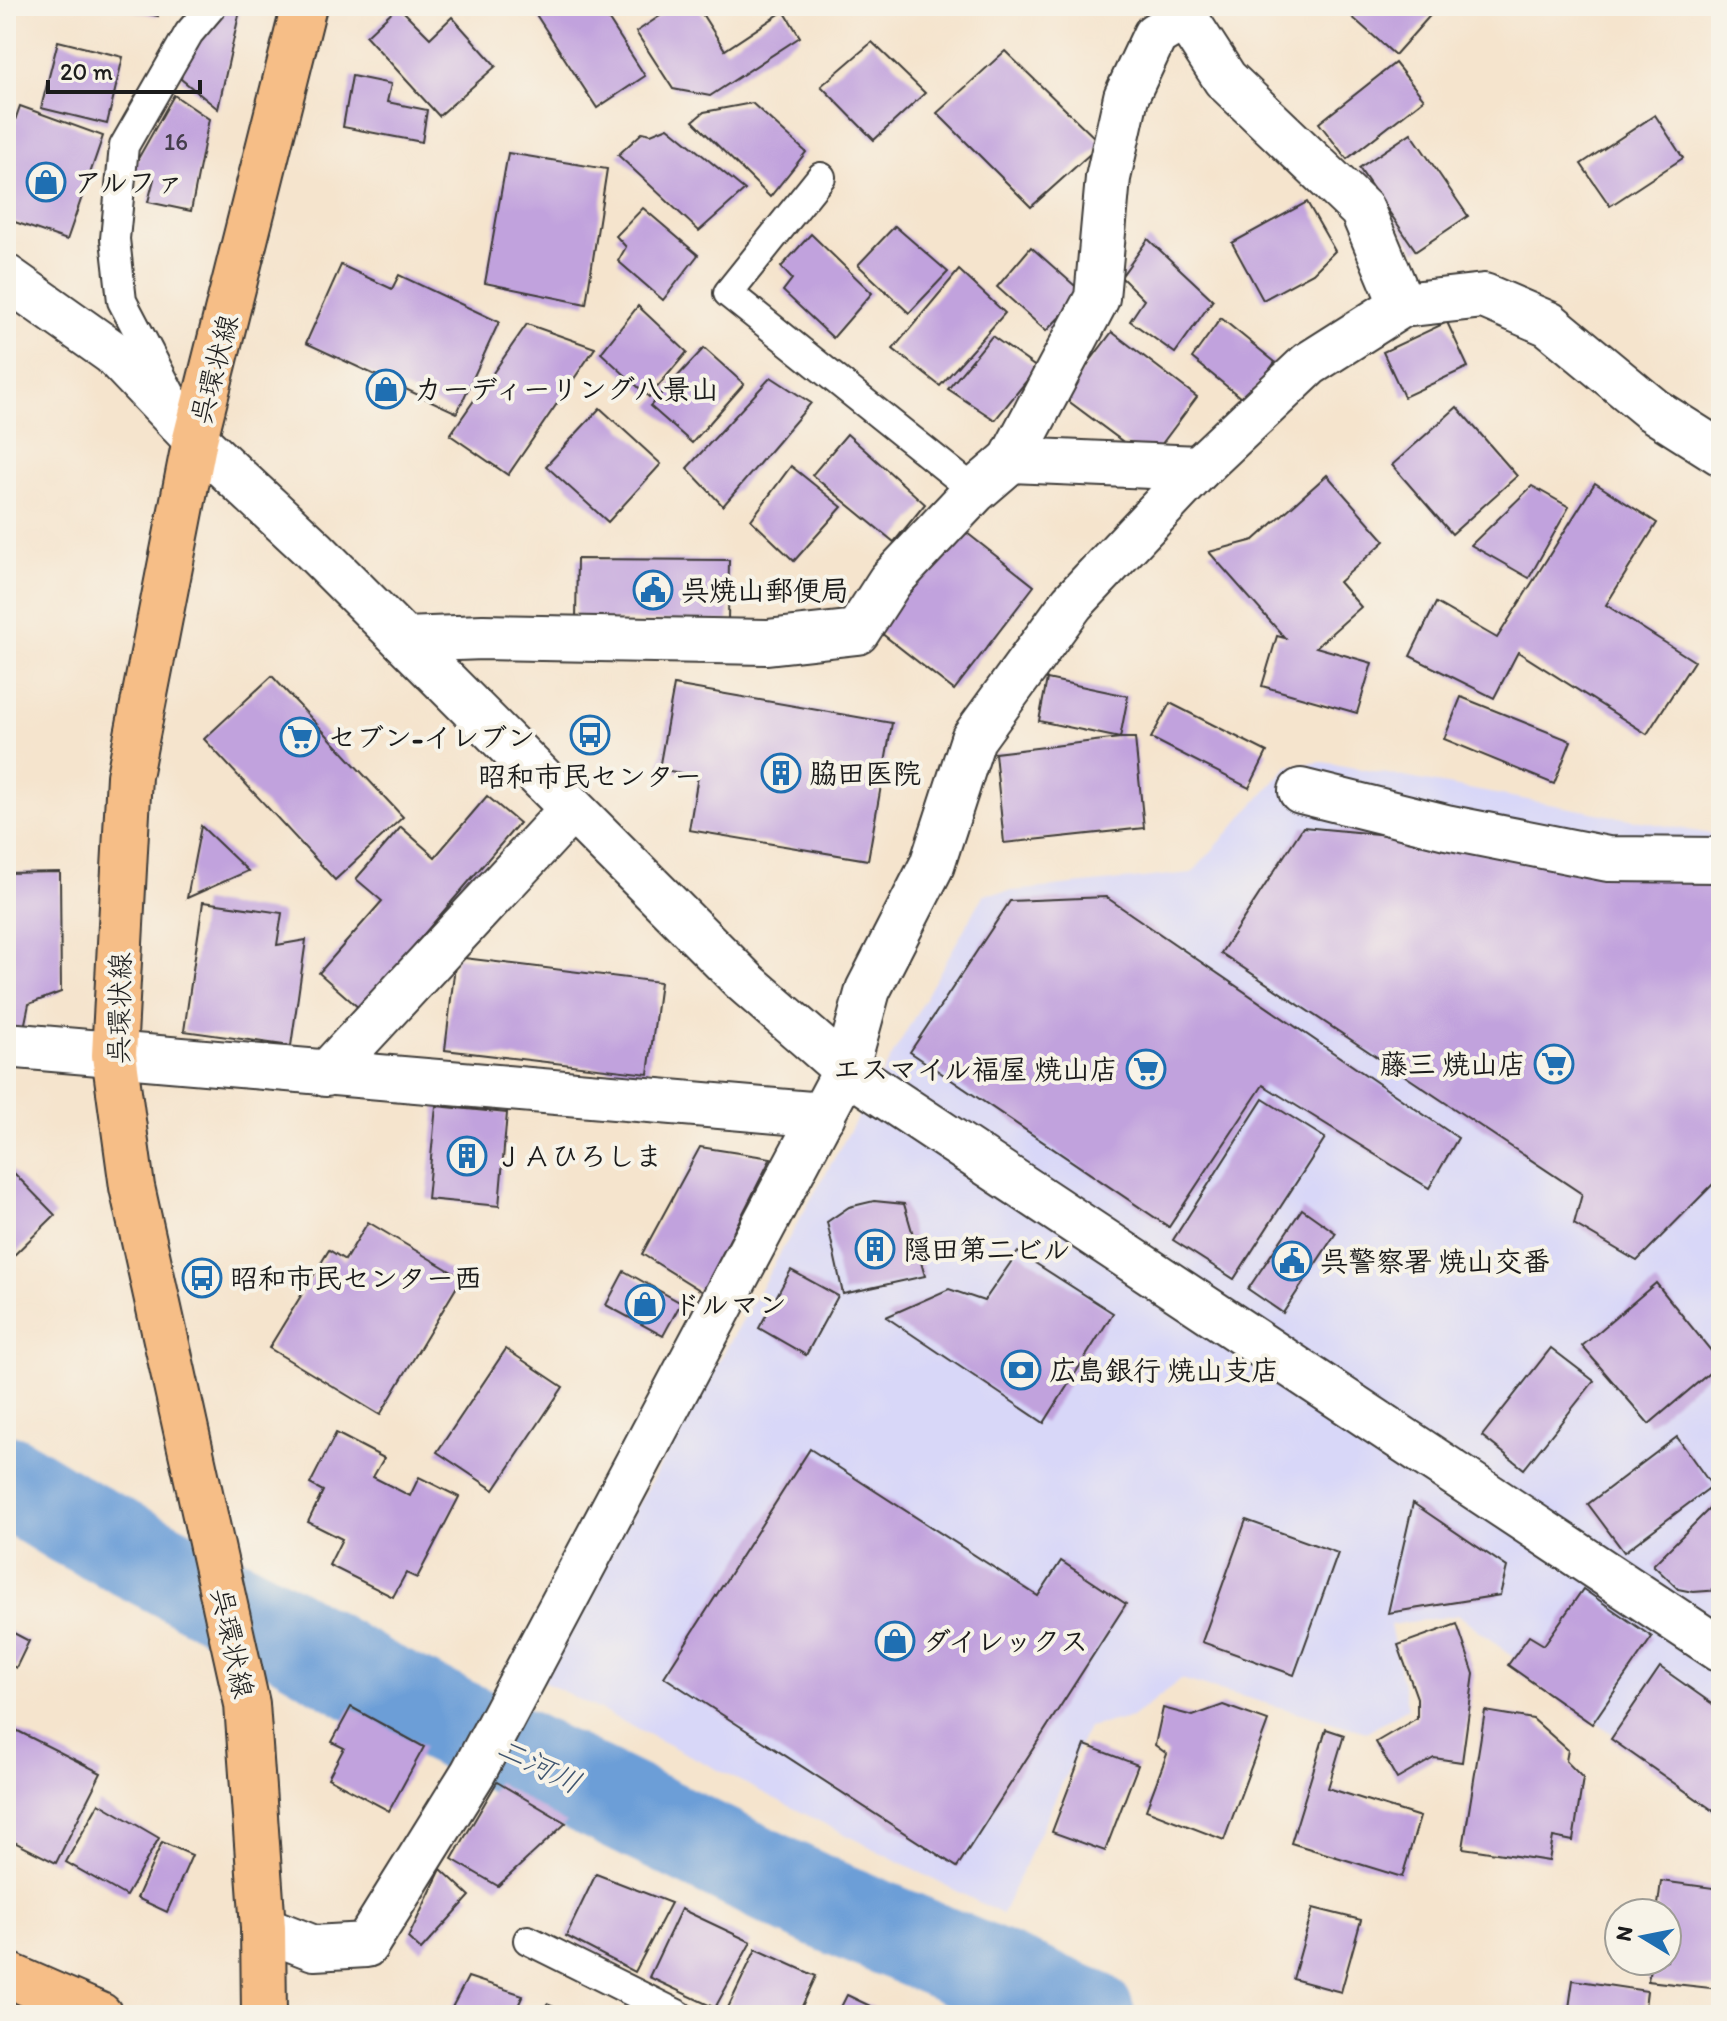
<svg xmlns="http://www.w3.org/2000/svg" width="1727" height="2021" viewBox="0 0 1727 2021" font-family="Itim,'Klee One',sans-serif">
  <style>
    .built { fill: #d8d7f8 }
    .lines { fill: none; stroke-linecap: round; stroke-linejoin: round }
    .river { stroke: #6c9ed7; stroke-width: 92 }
    .building { fill: #c1a2dd }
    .service-casing { stroke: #3d3a37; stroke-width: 32 }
    .minor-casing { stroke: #3d3a37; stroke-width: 48 }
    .tertiary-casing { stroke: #3d3a37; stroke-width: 48 }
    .primary-casing { stroke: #3d3a37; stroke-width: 48 }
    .service { stroke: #fff; stroke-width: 28 }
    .minor { stroke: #fff; stroke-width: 44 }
    .tertiary { stroke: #fff; stroke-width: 44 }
    .primary { stroke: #f6be87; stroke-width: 44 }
    .labels { text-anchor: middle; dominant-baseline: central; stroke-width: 8; stroke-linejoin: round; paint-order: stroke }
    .number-label { font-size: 24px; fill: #453e4c }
    .poi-label { font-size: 28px; font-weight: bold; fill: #1c1c1c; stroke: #f7f3e8; text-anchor: start }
    .street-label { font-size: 28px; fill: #1c1c1c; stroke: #f7f3e8 }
    .water-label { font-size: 30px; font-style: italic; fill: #405670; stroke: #f7f3e8 }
  </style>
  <rect width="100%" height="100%" fill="#f7f3e8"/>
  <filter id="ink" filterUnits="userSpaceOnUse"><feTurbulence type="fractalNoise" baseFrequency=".0125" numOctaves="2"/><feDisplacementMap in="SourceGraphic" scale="16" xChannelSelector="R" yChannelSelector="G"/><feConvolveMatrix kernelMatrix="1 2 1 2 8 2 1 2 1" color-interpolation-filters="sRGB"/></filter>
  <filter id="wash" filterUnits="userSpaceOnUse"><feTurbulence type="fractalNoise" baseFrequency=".006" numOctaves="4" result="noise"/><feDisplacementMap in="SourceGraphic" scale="32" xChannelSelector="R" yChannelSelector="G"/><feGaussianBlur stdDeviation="1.8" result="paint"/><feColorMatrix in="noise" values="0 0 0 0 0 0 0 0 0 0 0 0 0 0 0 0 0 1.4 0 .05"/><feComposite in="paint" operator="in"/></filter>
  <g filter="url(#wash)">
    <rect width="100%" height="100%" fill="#f5e4cd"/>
    <polygon class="built" points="1323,762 1721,836 1721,1818 1459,1615 1390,1625 1408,1708 1366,1732 1181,1679 1132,1718 1088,1727 1002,1914 539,1679 984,894 1192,873 1288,766"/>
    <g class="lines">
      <polyline class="river" points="6,1480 73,1521 268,1623 375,1685 812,1898 1089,2015"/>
    </g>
    <g id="blocks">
      <g class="building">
        <polygon points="112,6 160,6 158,16"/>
        <polygon points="227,6 241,6 218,109 181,79 187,49"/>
        <polygon points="398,6 430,38 452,17 496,66 439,116 366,36"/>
        <polygon points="545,6 600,6 645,76 597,108 535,13"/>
        <polygon points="675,6 697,6 725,50 784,11 800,37 710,96 673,89 636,32"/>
        <polygon points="1360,6 1431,6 1435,10 1395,55 1351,16"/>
        <polygon points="58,41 123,57 107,124 41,108"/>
        <polygon points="872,42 925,93 874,140 821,86"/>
        <polygon points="1005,51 1101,144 1031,207 937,113"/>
        <polygon points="1395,63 1424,99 1347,159 1319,123"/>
        <polygon points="352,76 391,84 387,102 427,110 422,142 343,127"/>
        <polygon points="174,95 209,119 191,211 148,202 154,179 133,176 135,164"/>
        <polygon points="752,103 806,152 770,197 693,121 704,112"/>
        <polygon points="20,106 103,136 67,240 6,219 6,146"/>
        <polygon points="1655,115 1683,158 1610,206 1581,164"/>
        <polygon points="668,127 745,190 699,231 618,155 643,132 651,134"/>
        <polygon points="1411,133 1468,216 1416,251 1359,168"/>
        <polygon points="508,153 607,169 586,304 485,283"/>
        <polygon points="1307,202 1335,251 1313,273 1263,300 1232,243"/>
        <polygon points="643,208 698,255 663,300 618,261 626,247 616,236"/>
        <polygon points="895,226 948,272 909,313 858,265"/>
        <polygon points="811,234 872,293 833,338 783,291 792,279 781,267"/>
        <polygon points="1148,239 1213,300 1175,353 1130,321 1144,300 1121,277"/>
        <polygon points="1031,247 1083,293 1046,331 997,287"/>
        <polygon points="341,265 392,289 399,275 499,322 457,413 306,343"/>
        <polygon points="959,270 1005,313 940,386 893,349"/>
        <polygon points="638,306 687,352 649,397 601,353"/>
        <polygon points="1221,318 1275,362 1246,402 1192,358"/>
        <polygon points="1447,322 1468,367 1404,397 1383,352"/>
        <polygon points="527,324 595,348 508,475 450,435"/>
        <polygon points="1112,332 1197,397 1149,461 1063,397"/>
        <polygon points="992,336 1037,368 995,420 948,389"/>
        <polygon points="704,348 744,384 692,443 650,406"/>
        <polygon points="771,377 811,403 723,506 687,468"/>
        <polygon points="1457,407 1517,476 1452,534 1392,465"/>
        <polygon points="600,408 661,464 608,522 546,466"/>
        <polygon points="847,434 925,504 894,542 812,475"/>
        <polygon points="791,466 842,507 794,561 751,520"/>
        <polygon points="1327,475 1385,541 1339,582 1361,607 1316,647 1372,663 1357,713 1262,686 1277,636 1285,638 1209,552 1254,540"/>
        <polygon points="1595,483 1657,523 1606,605 1694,661 1647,734 1518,652 1494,698 1410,656 1436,603 1497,638"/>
        <polygon points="1532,486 1569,507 1529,578 1471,545"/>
        <polygon points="957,525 1034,586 954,690 876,629"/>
        <polygon points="577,559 729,560 728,621 576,620"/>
        <polygon points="272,676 403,817 335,880 204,739"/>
        <polygon points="1047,679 1128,696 1120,738 1039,721"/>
        <polygon points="674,685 892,723 868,860 689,830 698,776 659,769"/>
        <polygon points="1461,697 1571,741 1554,784 1444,739"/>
        <polygon points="1170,703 1267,752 1249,788 1151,738"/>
        <polygon points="1120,738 1135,738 1144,828 1004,843 995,753"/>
        <polygon points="487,796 519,823 360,1009 319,973 382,901 356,879 401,827 435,857"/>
        <polygon points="201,826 248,871 187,898"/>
        <polygon points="1303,827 1721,866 1721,1176 1637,1261 1574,1224 1582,1194 1221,953"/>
        <polygon points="60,872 61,992 29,1004 24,1028 6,1028 6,873"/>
        <polygon points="1106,897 1458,1138 1429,1188 1263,1085 1169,1227 910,1052 1010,901"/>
        <polygon points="203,902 282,913 277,945 306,940 291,1046 184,1031"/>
        <polygon points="456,957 660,982 648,1074 445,1050"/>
        <polygon points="1263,1099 1325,1138 1234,1279 1173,1240"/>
        <polygon points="436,1106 507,1113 499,1206 427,1199"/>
        <polygon points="700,1147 771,1158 703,1292 642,1254"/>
        <polygon points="12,1171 55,1215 6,1263 6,1177"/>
        <polygon points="874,1201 904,1204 925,1276 843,1294 827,1222 849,1207"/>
        <polygon points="1302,1209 1336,1233 1283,1313 1248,1289"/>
        <polygon points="368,1222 462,1278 380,1415 269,1348 329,1250 345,1260"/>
        <polygon points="1018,1252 1113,1313 1044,1423 886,1317 949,1289 984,1301"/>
        <polygon points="791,1270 838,1296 806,1355 759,1328"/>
        <polygon points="624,1271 681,1303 663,1336 606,1305"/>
        <polygon points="1656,1283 1721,1363 1649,1424 1582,1346"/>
        <polygon points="1551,1348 1594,1381 1524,1469 1482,1436"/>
        <polygon points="506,1349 563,1387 494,1490 437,1452"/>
        <polygon points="336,1433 384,1458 373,1477 410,1496 419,1477 459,1497 417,1578 406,1573 393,1597 329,1565 342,1539 308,1522 323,1491 310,1484"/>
        <polygon points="1677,1437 1712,1486 1624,1552 1588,1504"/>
        <polygon points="810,1449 1038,1596 1061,1561 1126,1604 957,1867 664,1677"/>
        <polygon points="1721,1497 1721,1590 1693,1592 1678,1589 1653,1565"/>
        <polygon points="1413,1503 1507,1567 1500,1595 1388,1613"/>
        <polygon points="1246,1520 1338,1553 1294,1675 1202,1642"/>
        <polygon points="1583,1589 1652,1637 1592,1724 1508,1665 1529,1636 1544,1645"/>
        <polygon points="1457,1624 1474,1674 1462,1762 1434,1758 1397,1779 1376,1742 1417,1718 1417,1698 1398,1645"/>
        <polygon points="8,1630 29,1641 16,1668 6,1663"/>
        <polygon points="1660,1667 1721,1710 1721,1816 1611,1739"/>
        <polygon points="1223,1705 1268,1721 1224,1840 1146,1810 1167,1754 1155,1745 1163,1708 1193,1716"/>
        <polygon points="351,1707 424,1747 389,1811 328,1778 344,1748 332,1742"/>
        <polygon points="1485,1711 1533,1719 1568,1750 1566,1761 1583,1778 1573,1841 1553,1837 1549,1861 1463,1848"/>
        <polygon points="6,1725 101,1773 56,1863 6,1838"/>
        <polygon points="1326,1729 1344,1735 1328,1788 1420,1817 1402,1877 1291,1843"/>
        <polygon points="1085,1745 1138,1765 1105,1851 1052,1832"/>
        <polygon points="497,1782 566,1823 498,1886 452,1859"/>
        <polygon points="99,1803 159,1838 126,1896 66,1862"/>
        <polygon points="162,1842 192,1855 167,1912 137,1898"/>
        <polygon points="441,1869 470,1896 421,1950 408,1938"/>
        <polygon points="596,1874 671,1903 635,1972 566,1936"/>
        <polygon points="1661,1881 1721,1889 1719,1989 1648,1981 1651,1961 1667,1961 1667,1913 1657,1913"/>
        <polygon points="1313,1908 1361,1920 1341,1992 1293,1979"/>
        <polygon points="681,1909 751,1942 715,2008 649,1977"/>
        <polygon points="756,1949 816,1976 798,2015 725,2014"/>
        <polygon points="468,1977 523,1995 514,2015 448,2015"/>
        <polygon points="1573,1980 1647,1991 1644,2015 1568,2015"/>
        <polygon points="847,1995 889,2015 837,2015"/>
        <polygon points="547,2004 572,2015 541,2015"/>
      </g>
    </g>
  </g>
  <g filter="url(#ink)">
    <use href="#blocks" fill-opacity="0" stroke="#3d3a37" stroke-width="2"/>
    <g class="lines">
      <defs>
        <g id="service">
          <polyline points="821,177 728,293 975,491"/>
          <polyline points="174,400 122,301 115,239 124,146 189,33 212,6"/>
          <polyline points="528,1940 679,2015"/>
        </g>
        <g id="minor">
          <polyline points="1184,6 1185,17 1225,79 1362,210 1402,305"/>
          <polyline points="1011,460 1199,468"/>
          <polyline points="404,640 483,637 767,642 857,632 890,581 975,491 1011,460 1097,298 1108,178 1126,97 1155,35 1185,17"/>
          <polyline points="1301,791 1446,827 1608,859 1721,860"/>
          <polyline points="6,1045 823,1115"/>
          <polyline points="326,1074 571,810"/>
          <polyline points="263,1928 314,1948 366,1945 473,1773 846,1070 868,990 932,865 973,739 1072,603 1199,468 1309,364 1402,305 1484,296 1549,324 1653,410 1721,453"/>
        </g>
        <polyline id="tertiary" points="6,277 113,353 195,439 314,550 745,982 846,1070 1721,1650"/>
        <g id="primary">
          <polyline points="6,1974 100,2015"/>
          <polyline points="264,2015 263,1928 247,1704 132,1187 114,1055 129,776 195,439 304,6"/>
        </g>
      </defs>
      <use href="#service" class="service-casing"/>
      <use href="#minor" class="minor-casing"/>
      <use href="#tertiary" class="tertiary-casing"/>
      <use href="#primary" class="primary-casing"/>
      <use href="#service" class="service"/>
      <use href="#minor" class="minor"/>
      <use href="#tertiary" class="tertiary"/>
      <use href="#primary" class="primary"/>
    </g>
  </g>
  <defs>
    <symbol id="shop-ring" viewBox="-11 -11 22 22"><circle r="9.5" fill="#f7f3e8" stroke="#1f6fb2" stroke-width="1.5"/><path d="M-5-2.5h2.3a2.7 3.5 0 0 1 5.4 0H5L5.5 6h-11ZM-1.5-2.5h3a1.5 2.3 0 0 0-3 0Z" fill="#1f6fb2"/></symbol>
    <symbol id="civic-ring" viewBox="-11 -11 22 22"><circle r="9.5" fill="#f7f3e8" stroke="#1f6fb2" stroke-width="1.5"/><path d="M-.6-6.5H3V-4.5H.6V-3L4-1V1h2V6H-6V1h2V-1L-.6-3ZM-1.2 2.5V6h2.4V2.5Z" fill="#1f6fb2"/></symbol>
    <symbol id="bus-ring" viewBox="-11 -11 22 22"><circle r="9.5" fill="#f7f3e8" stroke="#1f6fb2" stroke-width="1.5"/><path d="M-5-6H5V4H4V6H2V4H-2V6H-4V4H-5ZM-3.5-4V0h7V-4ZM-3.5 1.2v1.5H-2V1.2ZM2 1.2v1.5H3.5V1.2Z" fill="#1f6fb2"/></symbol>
    <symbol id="supermarket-ring" viewBox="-11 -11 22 22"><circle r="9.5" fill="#f7f3e8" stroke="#1f6fb2" stroke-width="1.5"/><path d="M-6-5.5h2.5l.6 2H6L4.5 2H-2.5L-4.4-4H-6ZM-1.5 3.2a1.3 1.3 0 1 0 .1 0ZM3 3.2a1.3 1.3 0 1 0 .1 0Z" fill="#1f6fb2"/></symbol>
    <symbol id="building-ring" viewBox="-11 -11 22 22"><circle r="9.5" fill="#f7f3e8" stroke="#1f6fb2" stroke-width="1.5"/><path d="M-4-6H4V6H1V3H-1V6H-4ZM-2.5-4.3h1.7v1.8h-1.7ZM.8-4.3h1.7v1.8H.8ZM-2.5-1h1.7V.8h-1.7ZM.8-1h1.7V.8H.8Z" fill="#1f6fb2"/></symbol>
    <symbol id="bank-ring" viewBox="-11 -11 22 22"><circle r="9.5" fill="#f7f3e8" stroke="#1f6fb2" stroke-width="1.5"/><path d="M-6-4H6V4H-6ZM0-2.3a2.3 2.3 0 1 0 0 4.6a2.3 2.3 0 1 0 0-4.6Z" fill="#1f6fb2"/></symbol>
  </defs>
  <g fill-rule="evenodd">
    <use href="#shop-ring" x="24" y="160" width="44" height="44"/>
    <use href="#shop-ring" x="364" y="367" width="44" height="44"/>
    <use href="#civic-ring" x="631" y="568" width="44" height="44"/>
    <use href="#bus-ring" x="568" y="713" width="44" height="44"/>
    <use href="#supermarket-ring" x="278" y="715" width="44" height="44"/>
    <use href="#building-ring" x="759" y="751" width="44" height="44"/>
    <use href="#supermarket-ring" x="1532" y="1042" width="44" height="44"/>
    <use href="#supermarket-ring" x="1124" y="1047" width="44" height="44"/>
    <use href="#building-ring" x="445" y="1134" width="44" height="44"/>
    <use href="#building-ring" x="853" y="1227" width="44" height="44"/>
    <use href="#civic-ring" x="1270" y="1239" width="44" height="44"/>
    <use href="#bus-ring" x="180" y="1256" width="44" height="44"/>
    <use href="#shop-ring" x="623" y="1282" width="44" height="44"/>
    <use href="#bank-ring" x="999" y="1348" width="44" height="44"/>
    <use href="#shop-ring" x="873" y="1619" width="44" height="44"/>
  </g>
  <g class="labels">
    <g class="number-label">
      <text x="176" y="141">16</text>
    </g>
    <g class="poi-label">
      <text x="74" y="182">アルファ</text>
      <text x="414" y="389">カーディーリング八景山</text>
      <text x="681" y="590">呉焼山郵便局</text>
      <text x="328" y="737">セブン-イレブン</text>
      <text x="809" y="773">脇田医院</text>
      <text x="590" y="776" text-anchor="middle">昭和市民センター</text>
      <text x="1526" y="1064" text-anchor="end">藤三 焼山店</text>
      <text x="1118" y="1069" text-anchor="end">エスマイル福屋 焼山店</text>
      <text x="495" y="1156">ＪＡひろしま</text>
      <text x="903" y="1249">隠田第二ビル</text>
      <text x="1320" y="1261">呉警察署 焼山交番</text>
      <text x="230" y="1278">昭和市民センター西</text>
      <text x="673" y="1304">ドルマン</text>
      <text x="1049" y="1370">広島銀行 焼山支店</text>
      <text x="923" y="1641">ダイレックス</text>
    </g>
    <g class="street-label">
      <text transform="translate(214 369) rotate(-75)">呉環状線</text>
      <text transform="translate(119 1008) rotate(-89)">呉環状線</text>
      <text transform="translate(233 1643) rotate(78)">呉環状線</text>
    </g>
    <g class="water-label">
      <text transform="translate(539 1765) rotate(26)">二河川</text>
    </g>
  </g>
  <rect width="1727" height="2021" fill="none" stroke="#f7f3e8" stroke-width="32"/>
  <g transform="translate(1643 1937) rotate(280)"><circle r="38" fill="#f7f3e8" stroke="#9f9d96" stroke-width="2"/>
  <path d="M0-6L14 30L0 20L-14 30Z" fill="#1f6fb2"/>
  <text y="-12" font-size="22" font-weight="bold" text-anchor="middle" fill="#1c1c1c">N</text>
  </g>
  <path d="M48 80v12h152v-12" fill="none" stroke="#1c1c1c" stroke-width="4"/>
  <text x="60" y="80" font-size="24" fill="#1c1c1c" stroke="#f7f3e8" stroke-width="6" paint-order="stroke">20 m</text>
</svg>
